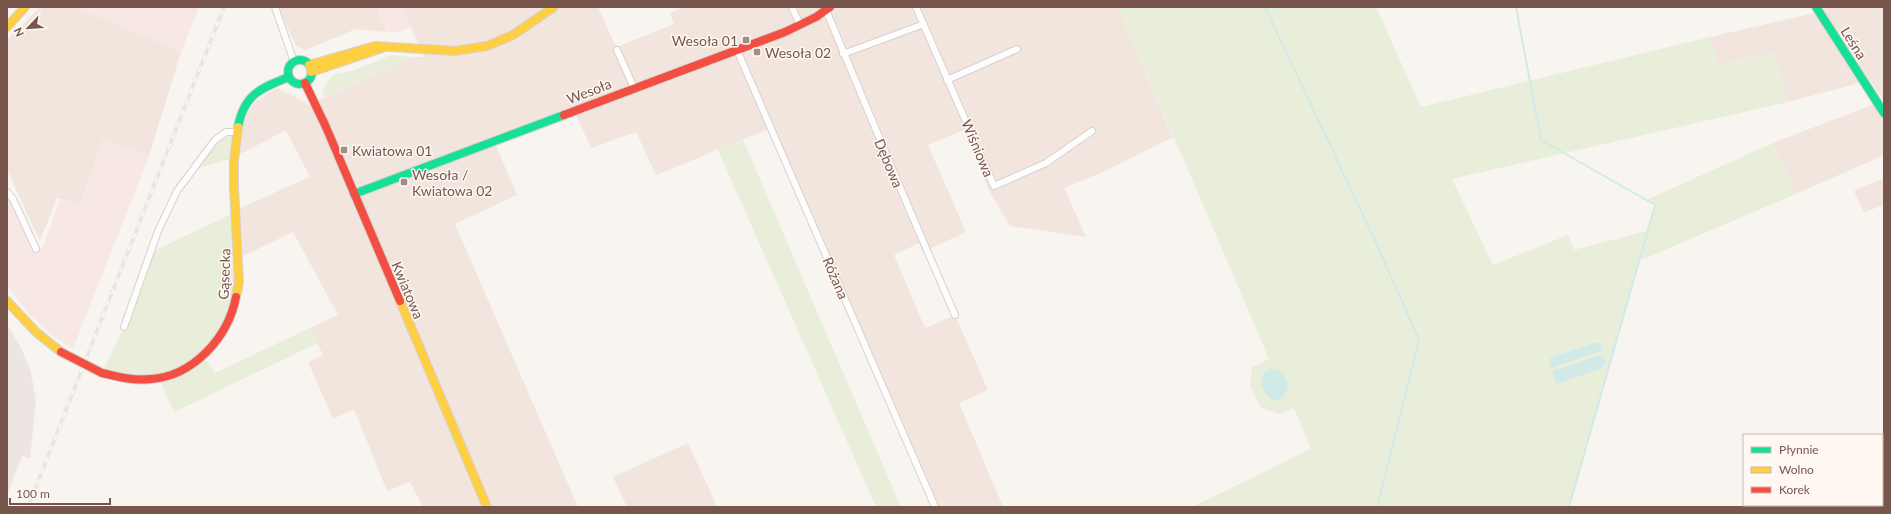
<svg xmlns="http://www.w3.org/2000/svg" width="1891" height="514" viewBox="0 0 1891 514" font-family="Lato,sans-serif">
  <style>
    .residential { fill: #f1e5de }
    .commercial { fill: #f7e8e4 }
    .industrial { fill: #ece5e2 }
    .green { fill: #e9eedb }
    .water { fill: #d1eae8 }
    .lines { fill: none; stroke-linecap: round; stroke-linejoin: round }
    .stream { stroke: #d1eae8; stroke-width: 2 }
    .street-casing { stroke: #d8d1cd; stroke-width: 8 }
    .fast-casing { stroke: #d9d0cd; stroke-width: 10 }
    .slow-casing { stroke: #d9d0cd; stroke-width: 10 }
    .jam-casing { stroke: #d9d0cd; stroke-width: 10 }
    .street { stroke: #fefdfd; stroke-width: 6 }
    .fast { stroke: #16e098; stroke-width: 8 }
    .slow { stroke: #ffcf43; stroke-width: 8 }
    .jam { stroke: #f24e42; stroke-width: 8 }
    .rail-casing { stroke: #e5e4e7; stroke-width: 3.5 }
    .rail { stroke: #fff8f2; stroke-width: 2; stroke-dasharray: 6; stroke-linecap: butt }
    .jam-bridge-casing { stroke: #d9d0cd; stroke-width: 10; stroke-linecap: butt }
    .jam-bridge { stroke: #f24e42; stroke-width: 8 }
    .poi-dot { fill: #a58d87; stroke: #fff8f2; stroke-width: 1.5 }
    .labels { text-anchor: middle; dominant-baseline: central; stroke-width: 3; stroke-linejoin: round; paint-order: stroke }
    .poi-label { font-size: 14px; fill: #78564e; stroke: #fff8f2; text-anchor: start }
    .street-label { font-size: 14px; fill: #78564e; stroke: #fff8f2 }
  </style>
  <rect width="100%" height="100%" fill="#f8f4f0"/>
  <g class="residential">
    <polygon points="40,7 75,7 181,52 149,156 103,139 80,205 57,198 40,241 7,170 7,40"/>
    <polygon points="278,7 376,7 387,32 356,29 305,50 296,46"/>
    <polygon points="402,7 598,7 616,47 674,24 670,13 683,7 1118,7 1173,137 1107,170 1064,188 1086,237 1010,226 988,189 964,130 928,145 966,232 923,252 919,243 894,255 925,328 955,315 988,390 959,403 1003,507 939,507 771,128 656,175 636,132 591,148 576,115 494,141 517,195 455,224 578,507 423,507 410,482 387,491 354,409 333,419 308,362 323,355 310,328 338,315 293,232 243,256 240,208 310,177 286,130 240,154 242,128 248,113 254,103 269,93 277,88 305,102 307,105 414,57 424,57"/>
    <polygon points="1816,7 1884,7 1884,101 1870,80 1788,102 1774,53 1717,65 1710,37 1819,12"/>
    <polygon points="1877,103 1884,113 1884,155 1796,194 1773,143"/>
    <polygon points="1884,178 1884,204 1864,213 1854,191"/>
    <polygon points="688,443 717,507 627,507 613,477"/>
  </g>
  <g class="commercial">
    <polygon points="75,7 199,7 181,52"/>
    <polygon points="376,7 402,7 411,27 397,33 387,31"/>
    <polygon points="103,139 149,156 73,349 52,335 29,314 7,285 7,191 33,251 42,248 60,200 80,205"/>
  </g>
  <polygon class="industrial" points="7,324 21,348 31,372 36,401 30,458 22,456 7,495"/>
  <g class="green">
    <polygon points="1118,7 1376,7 1421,107 1710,37 1717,65 1774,53 1788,102 1452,179 1493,265 1568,235 1574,250 1647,231 1655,205 1646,200 1773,143 1796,194 1639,261 1569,507 1194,507 1194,506 1311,449 1294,408 1279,414 1261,408 1250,386 1252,367 1269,359"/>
    <polygon points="391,55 414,57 323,97 323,90 330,78 335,74 352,71"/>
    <polygon points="226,132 236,132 235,158 195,169 215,140"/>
    <polygon points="743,140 901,507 876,507 718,150"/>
    <polygon points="235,212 239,264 232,317 192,364 146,380 102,373 124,327 150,253"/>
    <polygon points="310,328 318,343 174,412 161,383 181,376 206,360 215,373"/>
  </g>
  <g class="water">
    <polygon points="1595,343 1600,343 1602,345 1601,351 1551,368 1549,365 1551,357"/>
    <polygon points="1597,356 1602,356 1605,359 1605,364 1602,368 1560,383 1555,383 1553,371"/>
    <path d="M1270,369H1277C1290,379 1293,393 1276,401C1262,395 1254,377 1270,369Z"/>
  </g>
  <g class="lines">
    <g class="stream">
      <polyline points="1265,7 1378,247 1419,340 1377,507"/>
      <polyline points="1516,7 1541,140 1655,205 1569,507"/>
    </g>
    <defs>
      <g id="street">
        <polyline points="275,7 294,62"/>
        <polyline points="792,7 800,25"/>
        <polyline points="916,7 994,186 1046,163 1092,131"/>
        <polyline points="826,10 910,211 955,315"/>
        <polyline points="617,50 634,88"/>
        <polyline points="737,50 935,507"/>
        <polyline points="843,54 924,24"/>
        <polyline points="947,80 1017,49"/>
        <polyline points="7,192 13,199 36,249"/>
        <polyline points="124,327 158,231 177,191 215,140 226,132 236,132"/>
      </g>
      <g id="fast">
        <polyline points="1816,7 1884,113"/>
        <circle cx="300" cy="72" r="12"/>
        <path d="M238,127C244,94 261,88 289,77"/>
        <polyline points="354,194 564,115"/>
      </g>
      <g id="slow">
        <polyline points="7,27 25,7"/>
        <polyline points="309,65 375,46 455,51 487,46 513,35 554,7"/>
        <polyline points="311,72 382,48"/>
        <polyline points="236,297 239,282 234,187 234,161 238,127"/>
        <polyline points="7,301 36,332 61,352"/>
        <polyline points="400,301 487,507"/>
      </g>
      <g id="jam">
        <polyline points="305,83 326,127 400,301"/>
        <polyline points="564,115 785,32 816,17 830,7"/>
        <path d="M102,373C118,377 134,381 151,379C193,376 228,338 236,297"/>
      </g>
    </defs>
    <use href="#street" class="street-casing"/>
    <use href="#fast" class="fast-casing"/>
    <use href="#slow" class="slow-casing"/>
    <use href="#jam" class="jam-casing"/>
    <use href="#street" class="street"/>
    <use href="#fast" class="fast"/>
    <use href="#slow" class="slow"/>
    <use href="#jam" class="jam"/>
    <defs>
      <polyline id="rail" points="28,507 224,7"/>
    </defs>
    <use href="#rail" class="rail-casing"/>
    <use href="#rail" class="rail"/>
    <defs>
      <polyline id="jam-bridge" points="61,352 102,373"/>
    </defs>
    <use href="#jam-bridge" class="jam-bridge-casing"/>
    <use href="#jam-bridge" class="jam-bridge"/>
  </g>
  <g class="poi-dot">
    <rect x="742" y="36" width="8" height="8" rx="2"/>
    <rect x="753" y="48" width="8" height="8" rx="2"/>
    <rect x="340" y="146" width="8" height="8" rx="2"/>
    <rect x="400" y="178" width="8" height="8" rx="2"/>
  </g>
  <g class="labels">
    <g class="poi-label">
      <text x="738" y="40" text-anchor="end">Wesoła 01</text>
      <text x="765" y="52">Wesoła 02</text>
      <text x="352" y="150">Kwiatowa 01</text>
      <text x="412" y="174">Wesoła /<tspan x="412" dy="16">Kwiatowa 02</tspan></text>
    </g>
    <g class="street-label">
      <text transform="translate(1854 43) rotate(58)">Leśna</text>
      <text transform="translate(589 91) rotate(-21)">Wesoła</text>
      <text transform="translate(978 148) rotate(67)">Wiśniowa</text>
      <text transform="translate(889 163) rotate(67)">Dębowa</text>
      <text transform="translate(224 274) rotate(-88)">Gąsecka</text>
      <text transform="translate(836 278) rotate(67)">Różana</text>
      <text transform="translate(408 290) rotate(67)">Kwiatowa</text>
    </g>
  </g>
  <rect width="1891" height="514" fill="none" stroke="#78564e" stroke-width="16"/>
  <rect x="1743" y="434" width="140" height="72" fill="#fff8f2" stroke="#c9b7b0"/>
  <rect x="1751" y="447" width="20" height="6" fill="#16e098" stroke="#c9b7b0"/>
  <text x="1779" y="454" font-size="12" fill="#78564e">Płynnie</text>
  <rect x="1751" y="467" width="20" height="6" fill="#ffcf43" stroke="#c9b7b0"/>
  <text x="1779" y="474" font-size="12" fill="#78564e">Wolno</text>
  <rect x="1751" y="487" width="20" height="6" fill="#f24e42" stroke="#c9b7b0"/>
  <text x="1779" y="494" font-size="12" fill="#78564e">Korek</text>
  <g transform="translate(28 28) rotate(245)" stroke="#fff8f2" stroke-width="3" paint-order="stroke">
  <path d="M0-3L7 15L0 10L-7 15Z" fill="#78564e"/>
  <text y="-6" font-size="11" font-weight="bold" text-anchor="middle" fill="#78564e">N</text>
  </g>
  <path d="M10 498v6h100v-6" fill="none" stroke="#78564e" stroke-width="2"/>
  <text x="16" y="498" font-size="12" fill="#78564e" stroke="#fff8f2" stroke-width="3" paint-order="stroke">100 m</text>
</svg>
